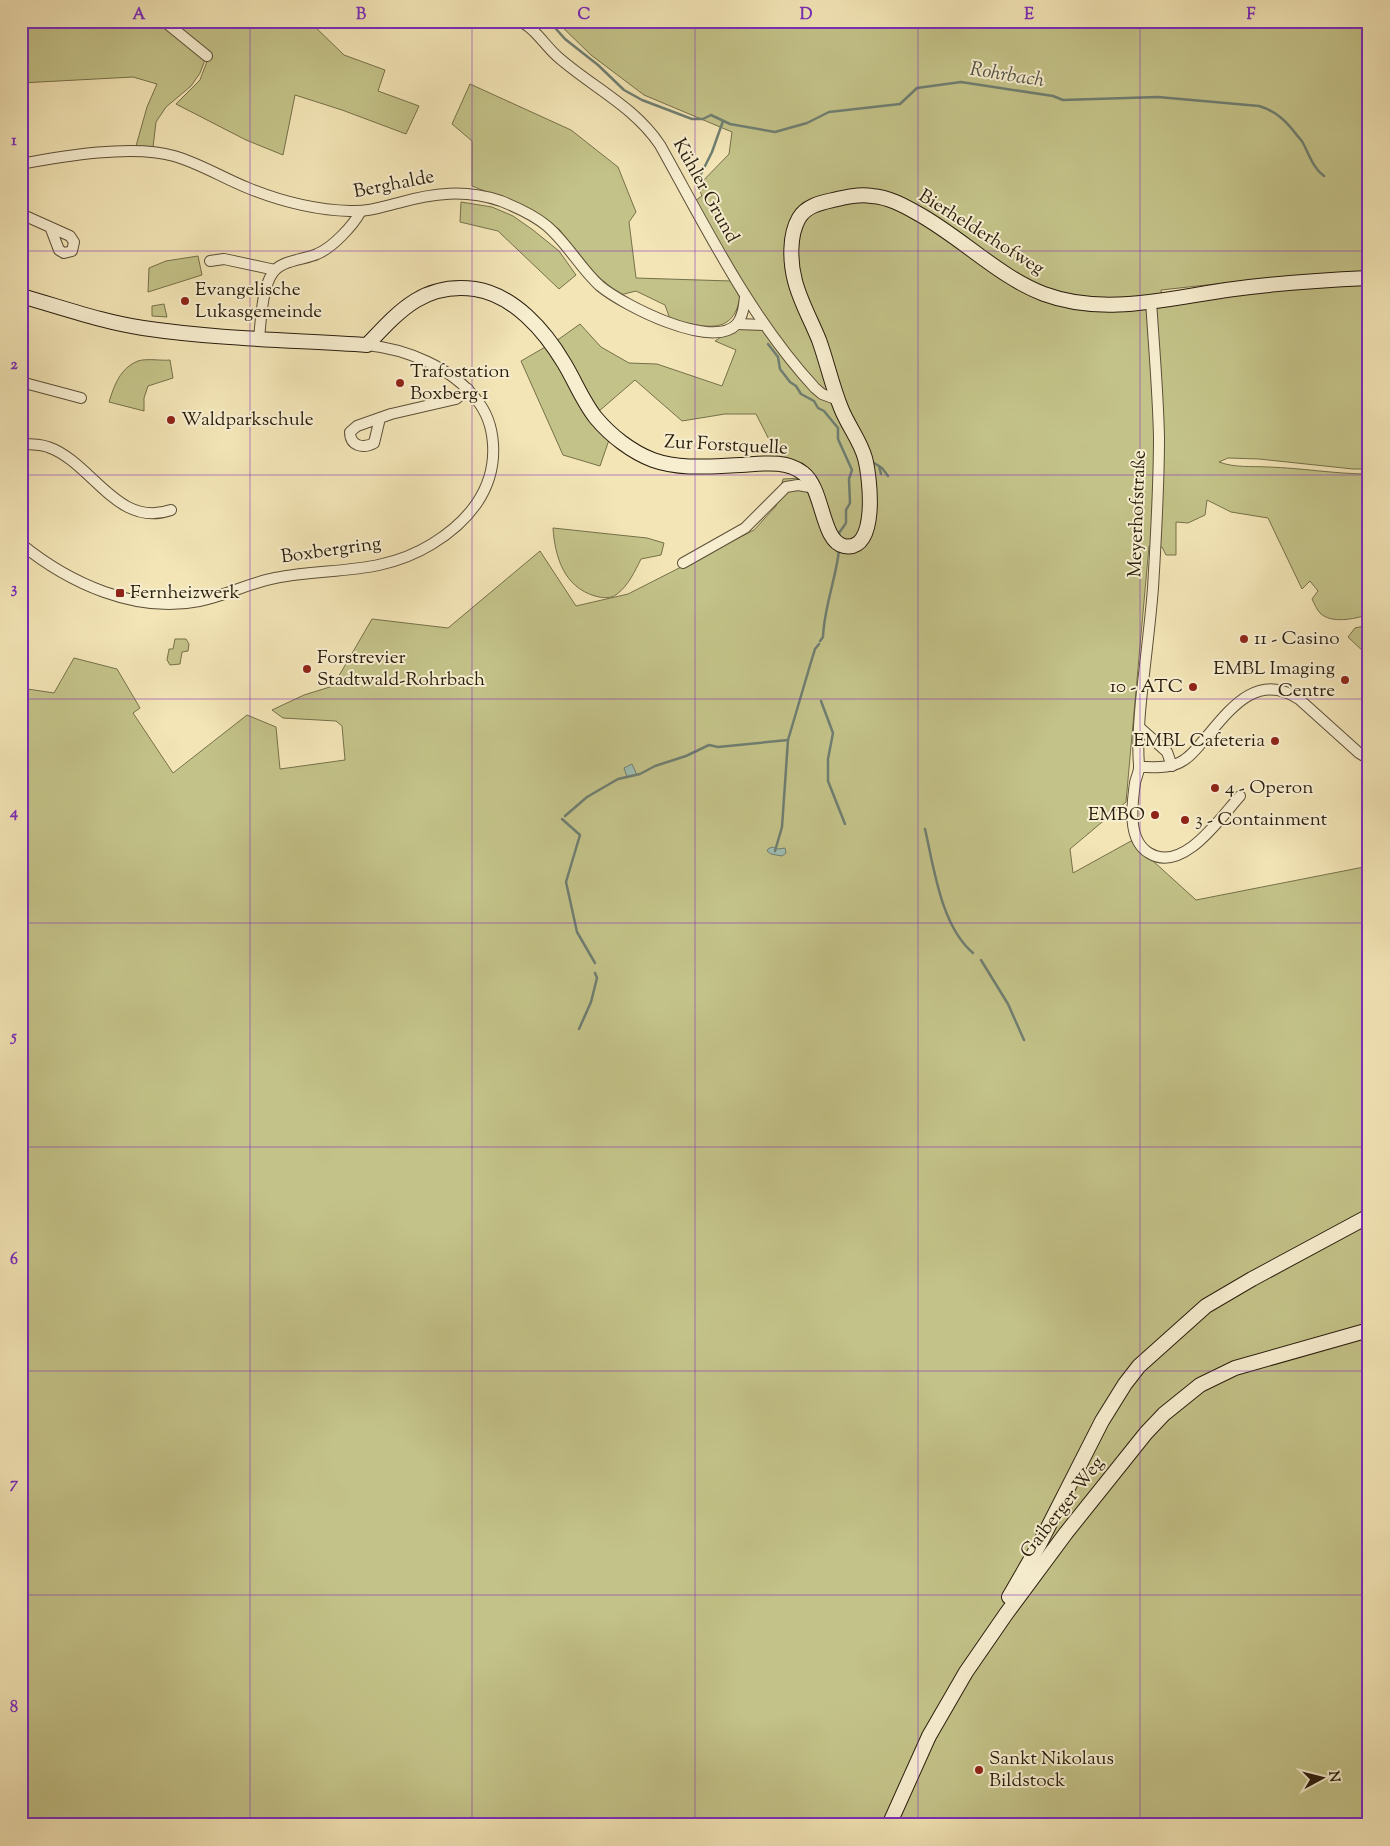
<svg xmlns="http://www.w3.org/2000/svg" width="1390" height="1846" viewBox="0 0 1390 1846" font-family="'Sorts Mill Goudy',serif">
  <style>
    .green { fill: #c3c288; stroke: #76704a }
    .water { fill: #9dbeb4; stroke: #6f7e71 }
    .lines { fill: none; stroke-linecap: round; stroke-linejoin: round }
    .stream { stroke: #6f7e71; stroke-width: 2.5 }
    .street-casing { stroke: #5c4f37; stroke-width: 12 }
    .secondary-casing { stroke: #291d0d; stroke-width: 16 }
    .street { stroke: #f7eed0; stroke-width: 10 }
    .secondary { stroke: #f7eed0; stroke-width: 14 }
    .grid { fill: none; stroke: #7b2cbf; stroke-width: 1; stroke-opacity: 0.55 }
    .poi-dot { fill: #8f2418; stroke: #f7eed0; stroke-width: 2 }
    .labels { text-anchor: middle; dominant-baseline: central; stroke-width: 4; stroke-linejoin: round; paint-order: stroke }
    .street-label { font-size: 19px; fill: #291d0d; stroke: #f7eed0 }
    .poi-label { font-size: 19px; fill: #291d0d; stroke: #f7eed0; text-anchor: start }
    .water-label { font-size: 20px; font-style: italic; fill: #525547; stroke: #f7eed0 }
    .neatline { fill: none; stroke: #7b2cbf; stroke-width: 2 }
    .grid-label { font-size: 16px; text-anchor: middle; font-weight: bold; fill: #7b2cbf }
  </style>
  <rect width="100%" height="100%" fill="#f3e5b6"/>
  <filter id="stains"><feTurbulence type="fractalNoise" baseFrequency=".004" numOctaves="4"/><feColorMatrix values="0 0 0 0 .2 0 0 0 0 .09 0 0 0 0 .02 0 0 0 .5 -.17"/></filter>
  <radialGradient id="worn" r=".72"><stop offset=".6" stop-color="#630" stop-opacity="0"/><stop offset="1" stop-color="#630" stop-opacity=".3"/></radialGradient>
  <g class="green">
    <polygon points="21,21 309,21 344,55 385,70 378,91 419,106 406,134 342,110 295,95 283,155 246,140 176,104 200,80 209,56 206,57 200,73 191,86 166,107 156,122 153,147 136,146 147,107 157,84 133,77 21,83"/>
    <path d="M556,21H1369V272L1252,280L1161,290L1163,306L1248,292L1369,283V469H1353L1259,459L1228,458L1219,462C1235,468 1252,466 1268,467C1302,468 1335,474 1369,474V609L1367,615C1354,619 1331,624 1320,613C1317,610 1314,603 1312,599L1318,591L1310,581L1302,589L1268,518L1231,512L1207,500L1205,515L1188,523L1176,522V555H1166L1162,547L1149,546L1126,802L1070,849L1073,873L1131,841L1196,900L1369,866V1825H21V688L54,693L74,658L117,669L140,708L133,713L173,773L247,715L276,727L280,769L345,760L342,726L336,721L283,718L272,710L304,695L333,686L372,619L448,628L540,551L576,606L628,594L754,530L776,506L783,479L800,478L779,459L756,414H725L682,421L635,380L591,418L609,440L600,466L563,455L521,361L559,339L580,324L601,347L629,363L657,364L722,386L736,350L715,341L738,326L762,327L756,310L696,200L702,196L698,186L729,154L732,132L644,95L591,55Z"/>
    <path d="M470,84L571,130L618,167L636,212L629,222L636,278L731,281L740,298C732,339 700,325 670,319L665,305L636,291L620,295L595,274L559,229L527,208L472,186V141L452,124Z"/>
    <polygon points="461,202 492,207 513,216 533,230 559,251 576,275 559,289 498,231 460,222"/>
    <polygon points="198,256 202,275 148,292 149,268 166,261"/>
    <polygon points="164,304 167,317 152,316 152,306"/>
    <path d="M170,360L173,378L148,386L144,398V411L109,402C114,386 120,368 138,361C147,358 161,361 170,360Z"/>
    <path d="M553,528L647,538L664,543L661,555L641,559C635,571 628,586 617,594C611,599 602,598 595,596C564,587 555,557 553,528Z"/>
    <polygon points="1369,625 1369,653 1367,655 1348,637 1355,628"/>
    <polygon points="175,639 186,639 189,644 188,651 182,652 180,664 170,665 167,660 169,649 173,649"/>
  </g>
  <g class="water">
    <polygon points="632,764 637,775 627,777 624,768"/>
    <polygon points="772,847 778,849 785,848 786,853 782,856 771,854 767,851 768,849"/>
  </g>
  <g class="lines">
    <g class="stream">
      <path d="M549,21L565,39L598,65L624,90L642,100L692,119H703L711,115L730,124L775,132L807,123L829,112L900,104L917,88L961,82L1053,96L1063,100L1158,97L1259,106C1276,111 1286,121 1296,134C1298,137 1301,139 1303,143C1309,154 1313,168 1324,176"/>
      <polyline points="697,185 700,176 712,152 723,121"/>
      <polyline points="768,344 778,357 780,369 790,382 796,386 801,394 814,401 818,408 824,411 838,428 838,439 852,470 849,479 850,503 846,510 846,523 839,533 839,536"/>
      <polyline points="871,461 882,468 888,476"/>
      <polyline points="879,466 881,474"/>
      <path d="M820,641L823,637C824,607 836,579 839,550"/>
      <polyline points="821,701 833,733 828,759 828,781 845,824"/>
      <polyline points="565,816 587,797 618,779 640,774 655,766 686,756 709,745 718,747 788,740"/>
      <polyline points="562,819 580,835 566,882 577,932 595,963"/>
      <path d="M925,829C934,868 941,926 973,953"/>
      <polyline points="775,851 782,827 788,740 811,662 815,649 819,644"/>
      <polyline points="981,960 1008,1004 1024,1040"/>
      <polyline points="579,1029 591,1002 597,978 595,973"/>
    </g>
    <defs>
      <g id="street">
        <polyline points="164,21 207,56"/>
        <path d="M518,21C534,26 545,46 558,57C592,87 634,106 660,145C707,229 749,316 815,388L822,394L838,400"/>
        <path d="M21,164C63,156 133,144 174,156C199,163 223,178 248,188C280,201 316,210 350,211C367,212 382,207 398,203C433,193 465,189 501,201C516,207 534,215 547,226C568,244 580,268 600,286C623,305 712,351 737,324C743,316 744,306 745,297"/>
        <polyline points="21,214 70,236 74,242 72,251 64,253 59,250 51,229"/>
        <polyline points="210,261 224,259 275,270"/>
        <path d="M1151,301C1154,347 1158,392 1159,437C1159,488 1156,538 1153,588C1150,626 1145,663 1141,701C1139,722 1137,743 1139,765C1140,771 1136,777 1135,783C1132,804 1127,840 1149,853C1183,874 1220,818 1240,796"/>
        <polyline points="737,324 764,325"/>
        <path d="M259,338C261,320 262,289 272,274C280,260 304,260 317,254C332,248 353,226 361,211"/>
        <polyline points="21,382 81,398"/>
        <path d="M380,418L374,443C363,449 350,446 350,432L357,426L391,414L456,399L468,389"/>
        <path d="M21,444C30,444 40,444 48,447C92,462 117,529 171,510"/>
        <path d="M21,544C69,583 136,614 199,601C225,596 249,583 275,578C330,567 380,576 432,544C468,522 496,489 493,444C492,428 486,411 476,399C451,367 406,349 367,345"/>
        <polyline points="683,563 745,528 786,487 798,485 815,488"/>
        <polyline points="1139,727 1167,752 1172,766"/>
        <path d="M1139,767C1155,767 1171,769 1184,760C1192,755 1197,748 1203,741C1228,712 1256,670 1299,699L1359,753L1369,759"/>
      </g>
      <g id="secondary">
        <path d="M21,296C61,307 102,322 143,328C217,339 292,340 367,345C399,311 424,282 475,289C514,295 545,331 564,363C575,381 583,402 596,418C611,436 632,452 653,460C681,470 712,466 741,465C761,464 785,459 803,473C824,489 821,541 844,546C879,553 870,477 865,458C860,440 848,426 841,408C832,386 827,362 819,340C811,320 800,301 795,281C790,262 789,235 799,218C806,206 820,203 833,200C846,197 859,194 872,196C888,197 903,205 917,213C961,237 999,277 1044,294C1106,317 1171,297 1234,289C1278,283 1324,280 1369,278"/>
        <polyline points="1009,1597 1039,1545 1102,1421 1125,1384 1139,1366 1206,1306 1252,1279 1369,1216"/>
        <polyline points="889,1825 929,1736 966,1672 1006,1614 1066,1533 1146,1433 1164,1414 1200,1385 1235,1368 1369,1330"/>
      </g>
    </defs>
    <use href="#street" class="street-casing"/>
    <use href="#secondary" class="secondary-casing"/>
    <use href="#street" class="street"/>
    <use href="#secondary" class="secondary"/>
  </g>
  <path class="grid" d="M250,21V1825M472,21V1825M695,21V1825M918,21V1825M1140,21V1825M21,251H1369M21,475H1369M21,699H1369M21,923H1369M21,1147H1369M21,1371H1369M21,1595H1369"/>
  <g class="poi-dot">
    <circle cx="185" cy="301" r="5"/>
    <circle cx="400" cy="383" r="5"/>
    <circle cx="171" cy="420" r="5"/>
    <rect x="115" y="588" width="10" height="10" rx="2.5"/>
    <circle cx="1244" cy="639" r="5"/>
    <circle cx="307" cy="669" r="5"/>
    <circle cx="1345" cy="680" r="5"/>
    <circle cx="1193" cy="687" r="5"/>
    <circle cx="1275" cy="741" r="5"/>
    <circle cx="1215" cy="788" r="5"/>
    <circle cx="1155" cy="815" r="5"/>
    <circle cx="1185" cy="820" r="5"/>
    <circle cx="979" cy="1770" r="5"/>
  </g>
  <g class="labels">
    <g class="street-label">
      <text transform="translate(394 185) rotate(-11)">Berghalde</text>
      <text transform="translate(705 191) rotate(61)">Kühler Grund</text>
      <text transform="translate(981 233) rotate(32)">Bierhelderhofweg</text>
      <text transform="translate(726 446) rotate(3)">Zur Forstquelle</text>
      <text transform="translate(1138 514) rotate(-88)">Meyerhofstraße</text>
      <text transform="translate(331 551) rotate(-8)">Boxbergring</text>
      <text transform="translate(1063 1508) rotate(-52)">Gaiberger Weg</text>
    </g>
    <g class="poi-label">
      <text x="195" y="290">Evangelische<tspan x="195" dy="22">Lukasgemeinde</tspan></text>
      <text x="410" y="372">Trafostation<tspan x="410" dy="22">Boxberg 1</tspan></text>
      <text x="181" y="420">Waldparkschule</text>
      <text x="130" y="593">Fernheizwerk</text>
      <text x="1254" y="639">11 - Casino</text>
      <text x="317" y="658">Forstrevier<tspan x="317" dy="22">Stadtwald-Rohrbach</tspan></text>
      <text x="1335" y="669" text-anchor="end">EMBL Imaging<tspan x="1335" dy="22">Centre</tspan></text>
      <text x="1183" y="687" text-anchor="end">10 - ATC</text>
      <text x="1265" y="741" text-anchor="end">EMBL Cafeteria</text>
      <text x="1225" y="788">4 - Operon</text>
      <text x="1145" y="815" text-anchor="end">EMBO</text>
      <text x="1195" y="820">3 - Containment</text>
      <text x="989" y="1759">Sankt Nikolaus<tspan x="989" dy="22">Bildstock</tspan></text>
    </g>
    <g class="water-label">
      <text transform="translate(1007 76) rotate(9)">Rohrbach</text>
    </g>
  </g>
  <rect width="1390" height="1846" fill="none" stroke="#f3e5b6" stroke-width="55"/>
  <g transform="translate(1322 1778) rotate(83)" stroke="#f7eed0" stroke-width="4" paint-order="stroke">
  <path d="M0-4L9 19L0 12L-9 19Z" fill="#291d0d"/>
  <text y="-8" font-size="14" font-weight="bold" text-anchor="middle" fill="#291d0d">N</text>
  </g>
  <rect x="28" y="28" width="1334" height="1790" class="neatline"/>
  <g class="grid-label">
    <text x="139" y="19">A</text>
    <text x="361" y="19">B</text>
    <text x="584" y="19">C</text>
    <text x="806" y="19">D</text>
    <text x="1029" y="19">E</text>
    <text x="1251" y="19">F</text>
    <text x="14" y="145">1</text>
    <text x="14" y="369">2</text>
    <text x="14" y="593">3</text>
    <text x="14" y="817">4</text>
    <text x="14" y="1041">5</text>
    <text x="14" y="1264">6</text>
    <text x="14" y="1488">7</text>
    <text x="14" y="1712">8</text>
  </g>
  <rect width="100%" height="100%" filter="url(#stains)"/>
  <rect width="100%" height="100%" fill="url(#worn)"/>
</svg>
